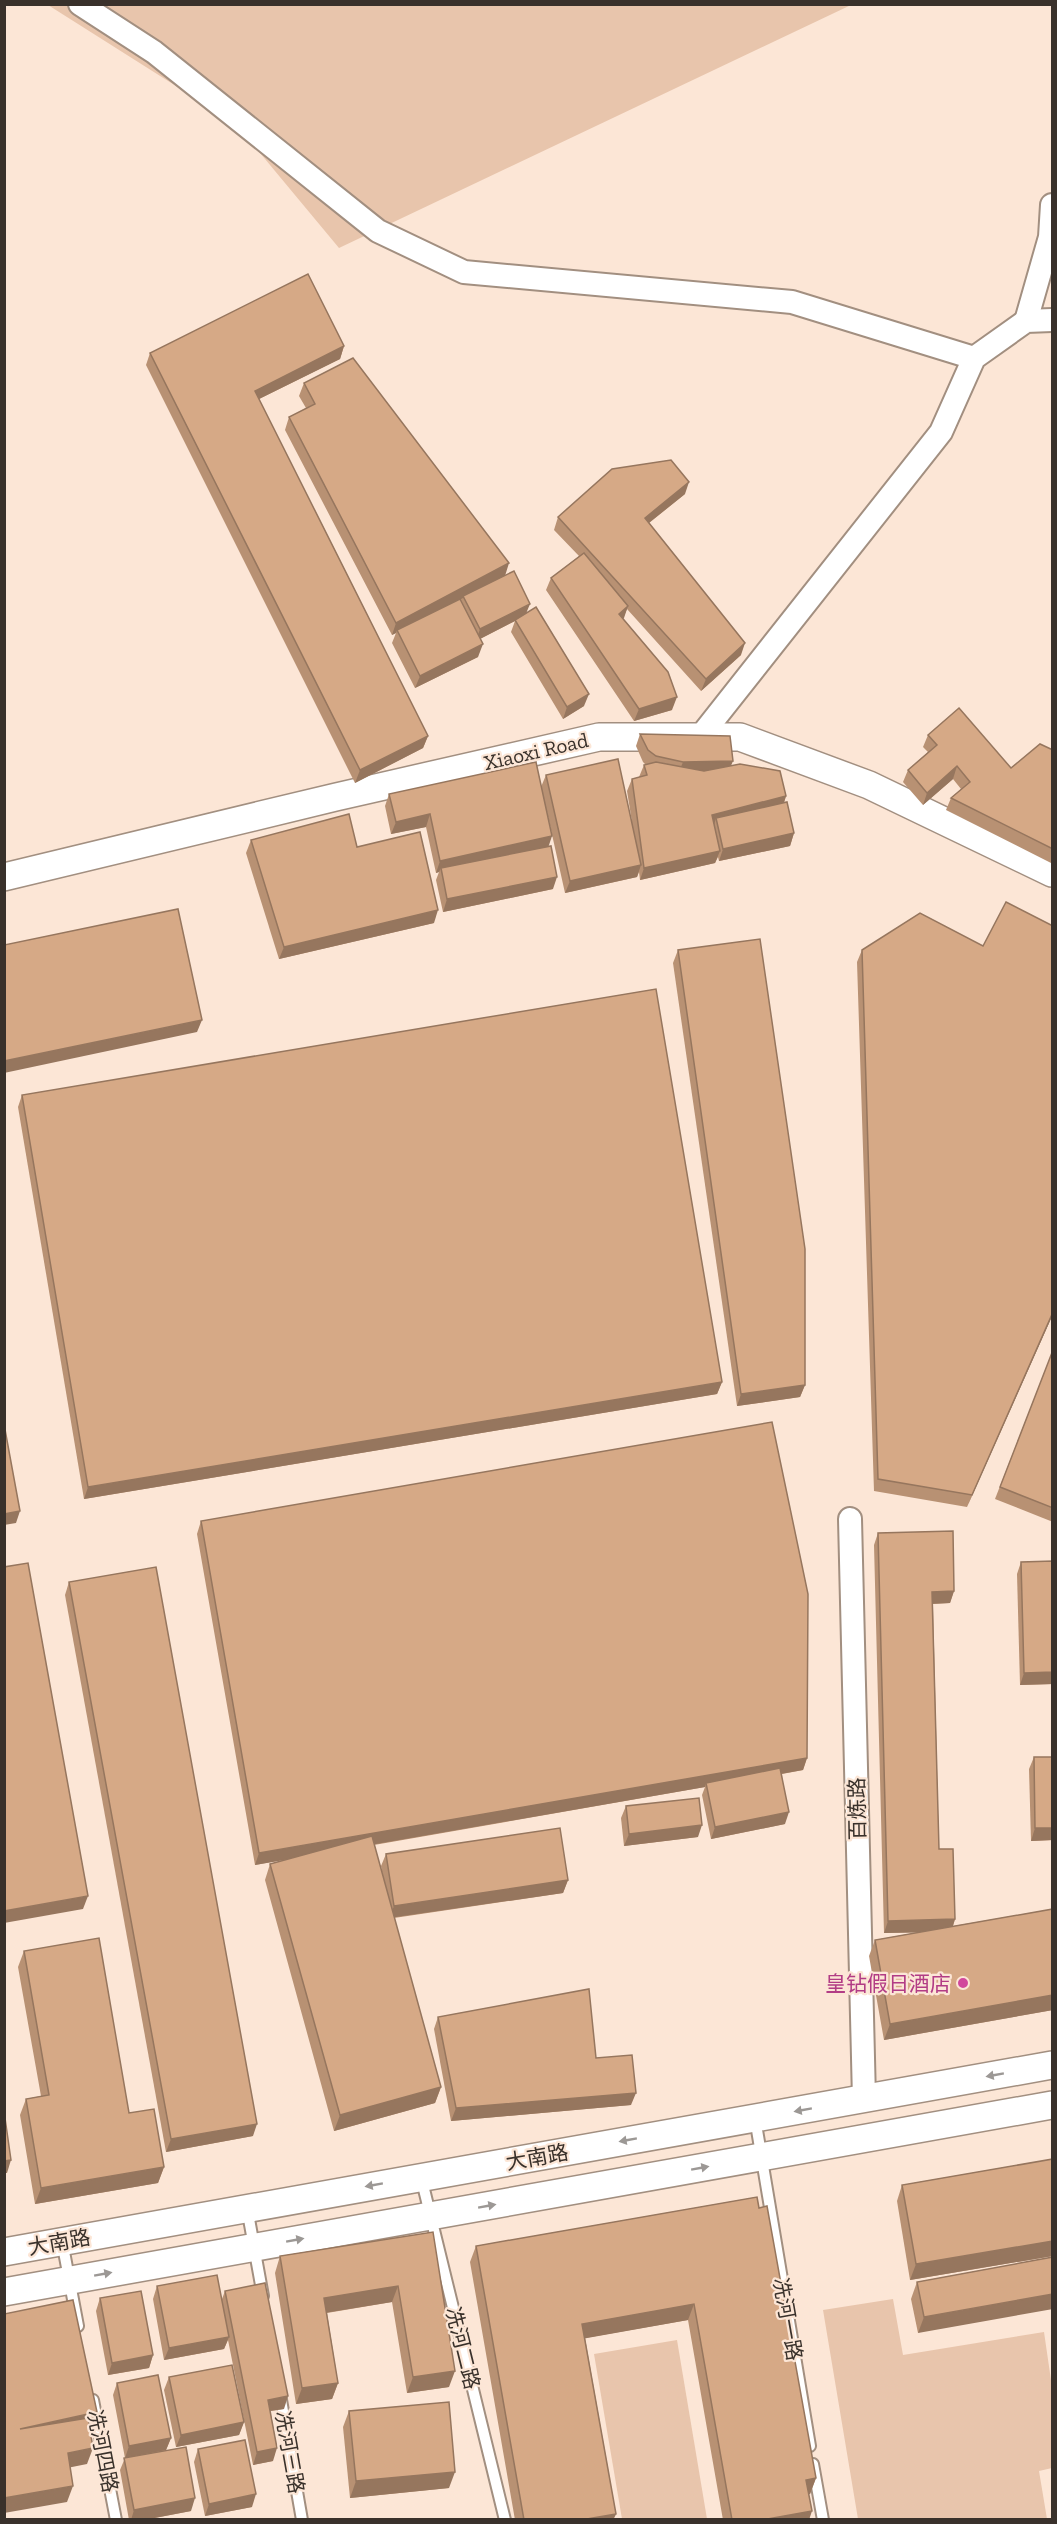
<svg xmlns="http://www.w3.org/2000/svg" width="1057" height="2524" viewBox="0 0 1057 2524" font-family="'Zilla Slab','Noto Sans SC',serif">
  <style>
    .green { fill: #e8c5ac }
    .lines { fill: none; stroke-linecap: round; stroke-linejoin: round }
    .service-casing { stroke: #a28f80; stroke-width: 14 }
    .minor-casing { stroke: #a28f80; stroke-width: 26 }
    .tertiary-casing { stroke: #a28f80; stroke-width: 30 }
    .service { stroke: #fff; stroke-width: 10 }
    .minor { stroke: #fff; stroke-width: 22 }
    .tertiary { stroke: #fff; stroke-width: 27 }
    .wall { fill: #b89173 }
    .shaded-wall { fill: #96765e }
    .building { fill: #d6a986; stroke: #96765e; stroke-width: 1.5 }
    .oneway { fill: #9c9895 }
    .hotel-dot { fill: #d1479c; stroke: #fce6d6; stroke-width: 2 }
    .labels { text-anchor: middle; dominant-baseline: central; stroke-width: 4.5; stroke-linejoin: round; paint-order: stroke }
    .street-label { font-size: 21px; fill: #39312b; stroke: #fce6d6 }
    .hotel-label { font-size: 21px; fill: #b23c85; stroke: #fce6d6; text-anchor: end }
  </style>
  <rect width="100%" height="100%" fill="#fce6d6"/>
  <g class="green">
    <polygon points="48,5 851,5 339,248 236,124"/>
    <polygon points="893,2299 903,2355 1044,2332 1052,2387 1052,2468 1039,2471 1047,2519 858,2519 823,2310"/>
    <polygon points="677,2340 707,2519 622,2519 594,2354"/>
  </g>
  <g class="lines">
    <defs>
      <g id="service">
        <polyline points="755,2118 810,2446"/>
        <polyline points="421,2177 505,2520"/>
        <polyline points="247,2208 263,2296"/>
        <polyline points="62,2241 78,2326"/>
        <polyline points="280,2394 302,2520"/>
        <polyline points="93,2400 116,2520"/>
        <polyline points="813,2464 823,2520"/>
      </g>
      <g id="minor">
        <polyline points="80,4 154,52 378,231 464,272 792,302 974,358"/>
        <polyline points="1026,321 1050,237 1052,205"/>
        <polyline points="700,737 941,432 974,358 1026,321 1052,320"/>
        <polyline points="850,1519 864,2099"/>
      </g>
      <g id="tertiary">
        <polyline points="4,877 336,797 599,737 740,737 869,785 1052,873"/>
        <polyline points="4,2252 1052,2065"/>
        <polyline points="4,2292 1052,2105"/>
      </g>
    </defs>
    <use href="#service" class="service-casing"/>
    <use href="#minor" class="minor-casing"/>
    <use href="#tertiary" class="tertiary-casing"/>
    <use href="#service" class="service"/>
    <use href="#minor" class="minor"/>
    <use href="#tertiary" class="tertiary"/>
  </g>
  <g class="wall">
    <polygon points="344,346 340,359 259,399 428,736 423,748 355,783 146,365 150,353"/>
    <polygon points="304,383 505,575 527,613 584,706 563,719 511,632 515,621 480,639 478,657 415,688 392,643 396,633 392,635 285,430 289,417 306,408 299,396"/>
    <polygon points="685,494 649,523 741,655 701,691 627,609 623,618 672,710 634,721 546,590 551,578 579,556 554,530 558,517"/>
    <polygon points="640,734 731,765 786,796 784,803 794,833 790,846 719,861 718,857 715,863 640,880 639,872 637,877 565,893 547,812 548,846 553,889 443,912 436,880 439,872 436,873 426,827 391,834 385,806 389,794 541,787 546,775 632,822 627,791 632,779 639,777 644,765 646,765 643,762 636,746"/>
    <polygon points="928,735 1011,768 1053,750 1053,864 946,810 951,798 961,789 953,779 923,805 903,782 908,770 928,752 923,747"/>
    <polygon points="251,840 357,847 434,923 279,959 246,853"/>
    <polygon points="1053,926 1053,1314 967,1507 874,1491 857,962 862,950 983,946"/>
    <polygon points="678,950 805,1385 800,1397 737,1406 673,963"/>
    <polygon points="22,1095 722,1382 717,1394 84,1499 18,1107"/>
    <polygon points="1053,1350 1053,1522 995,1499"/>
    <polygon points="201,1521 807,1758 803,1770 782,1774 785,1824 711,1839 702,1795 705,1787 374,1845 383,1877 381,1866 386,1854 568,1880 563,1893 394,1918 441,2087 435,2103 334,2131 265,1880 270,1864 288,1859 255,1865 197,1534"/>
    <polygon points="878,1533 954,1591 950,1603 933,1604 939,1849 955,1919 953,1926 1053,1909 1053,2010 884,2040 869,1956 875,1940 919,1932 884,1933 874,1545"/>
    <polygon points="1021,1562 1053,1684 1020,1685 1017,1574"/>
    <polygon points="69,1582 253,2136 166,2152 65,1595"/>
    <polygon points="1034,1757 1053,1840 1031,1841 1029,1769"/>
    <polygon points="626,1806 698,1837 624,1846 621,1818"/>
    <polygon points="24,1951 164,2167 158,2183 35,2204 20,2115 26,2099 41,2096 18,1967"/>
    <polygon points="438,2017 596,2058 631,2105 451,2121 434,2029"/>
    <polygon points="1053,2159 1053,2256 910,2280 897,2201 902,2185"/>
    <polygon points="757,2197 816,2478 810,2494 809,2494 809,2520 723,2520 688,2320 585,2338 616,2514 613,2520 515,2520 470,2262 476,2246"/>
    <polygon points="433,2232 449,2387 407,2393 392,2302 327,2313 338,2383 332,2399 296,2404 275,2273 280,2256"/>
    <polygon points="1053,2257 918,2333 911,2299 917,2282"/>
    <polygon points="157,2286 222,2299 225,2291 284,2409 270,2411 273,2461 253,2465 228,2340 224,2349 164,2360 153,2299"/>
    <polygon points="100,2298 153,2355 149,2368 108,2375 96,2311"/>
    <polygon points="169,2377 244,2422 239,2435 176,2447 164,2390"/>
    <polygon points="117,2383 171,2438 166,2450 191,2511 144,2520 129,2520 120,2470 125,2458 113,2395"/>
    <polygon points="349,2411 449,2488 350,2498 343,2427"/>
    <polygon points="198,2449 252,2507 205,2516 194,2462"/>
  </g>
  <g class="shaded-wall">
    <polygon points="344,346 340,359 251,403 255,391"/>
    <polygon points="689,482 685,494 640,530 645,518"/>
    <polygon points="509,563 505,576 463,596 463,598 398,632 397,630 396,633 392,635 396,623"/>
    <polygon points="530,604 525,616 515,620 515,621 476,641 480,629"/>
    <polygon points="628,606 624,618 614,626 619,614"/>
    <polygon points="745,643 741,655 701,691 706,679"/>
    <polygon points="483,644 478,657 415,688 420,676"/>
    <polygon points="589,694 584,706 563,719 567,707"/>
    <polygon points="677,697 672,710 634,721 639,709"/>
    <polygon points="428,736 423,748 355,783 360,770"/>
    <polygon points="733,761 728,773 678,774 683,762"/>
    <polygon points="957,766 953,779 923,805 927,793"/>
    <polygon points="786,796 782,808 716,818 714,825 712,815"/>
    <polygon points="430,814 426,827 391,834 396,822"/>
    <polygon points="794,833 790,846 719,861 723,849"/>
    <polygon points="552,836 548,848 441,868 439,872 436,873 440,861"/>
    <polygon points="720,851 715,863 640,880 644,868"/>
    <polygon points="641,865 637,877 565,893 570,881"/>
    <polygon points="557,877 553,889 443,912 447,899"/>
    <polygon points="438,910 434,923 279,959 284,947"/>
    <polygon points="202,1020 197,1032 4,1073 4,1061"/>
    <polygon points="1053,1312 1053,1314 967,1507 972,1495"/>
    <polygon points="722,1382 717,1394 84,1499 88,1487"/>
    <polygon points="805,1385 800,1397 737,1406 741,1394"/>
    <polygon points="20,1511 16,1523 4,1525 4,1514"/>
    <polygon points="954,1591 950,1603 928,1604 932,1592"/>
    <polygon points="1053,1672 1053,1684 1020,1685 1024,1673"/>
    <polygon points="807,1758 803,1770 707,1787 706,1783 705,1787 255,1865 259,1853"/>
    <polygon points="789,1812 785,1824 711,1839 715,1827"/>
    <polygon points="702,1825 698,1837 624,1846 629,1834"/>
    <polygon points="1035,1828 1053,1828 1053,1840 1031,1841"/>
    <polygon points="568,1880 563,1893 389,1918 394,1906"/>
    <polygon points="88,1896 83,1909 4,1923 4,1911"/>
    <polygon points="955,1919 951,1932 884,1933 888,1921"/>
    <polygon points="1053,1995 1053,2010 884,2040 890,2024"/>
    <polygon points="441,2087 435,2103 334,2131 340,2115"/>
    <polygon points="636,2093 631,2105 451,2121 456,2108"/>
    <polygon points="257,2124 253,2136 166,2152 171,2139"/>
    <polygon points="11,2160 7,2173 4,2173 4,2161"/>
    <polygon points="164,2167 158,2183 35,2204 41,2188"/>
    <polygon points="1053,2241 1053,2256 910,2280 916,2264"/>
    <polygon points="398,2286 392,2302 318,2314 324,2298"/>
    <polygon points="1053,2294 1053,2309 918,2333 924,2317"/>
    <polygon points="694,2304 688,2320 576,2340 582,2324"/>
    <polygon points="229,2337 224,2349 164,2360 169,2348"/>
    <polygon points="153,2355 149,2368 108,2375 112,2363"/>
    <polygon points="455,2371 449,2387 407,2393 413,2377"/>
    <polygon points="338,2383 332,2399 296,2404 302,2388"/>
    <polygon points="288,2396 284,2409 263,2412 268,2400"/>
    <polygon points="97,2412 91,2429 14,2445 20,2429"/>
    <polygon points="244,2422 239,2435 176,2447 181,2435"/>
    <polygon points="171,2438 166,2450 125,2458 129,2446"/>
    <polygon points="93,2448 87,2464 62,2469 68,2453"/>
    <polygon points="277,2448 273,2461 253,2465 257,2452"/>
    <polygon points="455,2472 449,2488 350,2498 356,2481"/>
    <polygon points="816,2478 810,2494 800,2496 806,2480"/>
    <polygon points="73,2486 67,2502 4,2513 4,2498"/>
    <polygon points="256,2494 252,2507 205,2516 209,2504"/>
    <polygon points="195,2498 191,2511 144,2520 131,2520 134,2510"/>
    <polygon points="812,2511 809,2520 762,2520"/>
    <polygon points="616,2514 613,2520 581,2520"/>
  </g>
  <g class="building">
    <polygon points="308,274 344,346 255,391 428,736 360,770 150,353"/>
    <polygon points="353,358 509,563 396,623 289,417 315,404 304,383"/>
    <polygon points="671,460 689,482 645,518 745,643 706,679 558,517 612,469"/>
    <polygon points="584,553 628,606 619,614 668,672 677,697 639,709 551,578"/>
    <polygon points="514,571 530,604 480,629 463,596"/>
    <polygon points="460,599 483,644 420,676 397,630"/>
    <polygon points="536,607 589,694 567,707 515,620"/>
    <polygon points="959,708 1011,768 1040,744 1053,750 1053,849 951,798 970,782 957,766 927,793 908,770 937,745 928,735"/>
    <polygon points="640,734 730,736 733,761 683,762 656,756 648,750"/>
    <polygon points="618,759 641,865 570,881 546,775"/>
    <polygon points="536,762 552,836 440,861 430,814 396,822 389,794"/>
    <polygon points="656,762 704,771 740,764 780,771 786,796 712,815 720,851 644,868 632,779 647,775 644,765"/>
    <polygon points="787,802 794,833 723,849 716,818"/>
    <polygon points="349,814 357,847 420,832 438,910 284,947 251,840"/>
    <polygon points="551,846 557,877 447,899 441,868"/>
    <polygon points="1006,902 1053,926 1053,1312 972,1495 878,1479 862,950 920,913 983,946"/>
    <polygon points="178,909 202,1020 4,1061 4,945"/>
    <polygon points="760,939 805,1249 805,1385 741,1394 678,950"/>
    <polygon points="656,989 722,1382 88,1487 22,1095"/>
    <polygon points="1053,1350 1053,1508 1000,1487"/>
    <polygon points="772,1422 808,1594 807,1758 259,1853 201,1521"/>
    <polygon points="4,1424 20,1511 4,1514"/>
    <polygon points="953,1531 954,1591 932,1592 939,1849 953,1849 955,1919 888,1921 878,1533"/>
    <polygon points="1053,1561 1053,1672 1024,1673 1021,1562"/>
    <polygon points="28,1563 88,1896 4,1911 4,1567"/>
    <polygon points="156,1567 257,2124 171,2139 69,1582"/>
    <polygon points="1034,1757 1053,1757 1053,1828 1035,1828"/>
    <polygon points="780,1768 789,1812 715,1827 706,1783"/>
    <polygon points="699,1798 702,1825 629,1834 626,1806"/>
    <polygon points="560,1828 568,1880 394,1906 386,1854"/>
    <polygon points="372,1836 441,2087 340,2115 270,1864"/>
    <polygon points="1053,1909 1053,1995 890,2024 875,1940"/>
    <polygon points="99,1938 129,2113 154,2109 164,2167 41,2188 26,2099 49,2095 24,1951"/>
    <polygon points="589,1989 596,2058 632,2055 636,2093 456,2108 438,2017"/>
    <polygon points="4,2111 11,2160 4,2161"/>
    <polygon points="1053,2159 1053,2241 916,2264 902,2185"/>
    <polygon points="757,2197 759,2208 767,2206 816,2478 806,2480 812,2511 762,2520 732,2520 694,2304 582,2324 616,2514 581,2520 524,2520 476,2246"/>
    <polygon points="433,2232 455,2371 413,2377 398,2286 324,2298 338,2383 302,2388 280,2256"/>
    <polygon points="1053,2257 1053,2294 924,2317 917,2282"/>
    <polygon points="217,2275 229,2337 169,2348 157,2286"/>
    <polygon points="265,2283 288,2396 268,2400 277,2448 257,2452 225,2291"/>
    <polygon points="141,2291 153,2355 112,2363 100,2298"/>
    <polygon points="73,2300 97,2412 20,2429 88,2418 93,2448 68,2453 73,2486 4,2498 4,2314"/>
    <polygon points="232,2365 244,2422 181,2435 169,2377"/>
    <polygon points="158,2375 171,2438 129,2446 117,2383"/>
    <polygon points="449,2402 455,2472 356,2481 349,2411"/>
    <polygon points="245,2440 256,2494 209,2504 198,2449"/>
    <polygon points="186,2447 195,2498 134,2510 124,2458"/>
  </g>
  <defs><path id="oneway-solid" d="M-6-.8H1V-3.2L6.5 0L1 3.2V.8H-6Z" transform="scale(1.5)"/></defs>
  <g class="oneway">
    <use href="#oneway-solid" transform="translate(995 2075) rotate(170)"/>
    <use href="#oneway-solid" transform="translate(803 2110) rotate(170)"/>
    <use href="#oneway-solid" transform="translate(628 2140) rotate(170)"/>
    <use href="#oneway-solid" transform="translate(700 2168) rotate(-10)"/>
    <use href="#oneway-solid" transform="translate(374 2185) rotate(170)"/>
    <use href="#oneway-solid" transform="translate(487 2206) rotate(-10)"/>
    <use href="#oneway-solid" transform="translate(295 2240) rotate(-10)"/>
    <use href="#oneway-solid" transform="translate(103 2274) rotate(-10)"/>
  </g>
  <circle class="hotel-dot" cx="963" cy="1983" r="6"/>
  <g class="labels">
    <g class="street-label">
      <text transform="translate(536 751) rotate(-13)">Xiaoxi Road</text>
      <text transform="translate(857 1809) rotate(-91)">百炼路</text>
      <text transform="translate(537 2157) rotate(-10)">大南路</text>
      <text transform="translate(59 2242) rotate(-10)">大南路</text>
      <text transform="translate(788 2319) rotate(80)">冼河一路</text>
      <text transform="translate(463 2348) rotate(76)">冼河二路</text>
      <text transform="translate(103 2451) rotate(79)">冼河四路</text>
      <text transform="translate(290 2452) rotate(80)">冼河三路</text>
    </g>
    <g class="hotel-label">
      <text x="951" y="1983">皇钻假日酒店</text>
    </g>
  </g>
  <rect width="1057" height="2524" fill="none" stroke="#39312b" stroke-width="12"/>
</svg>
